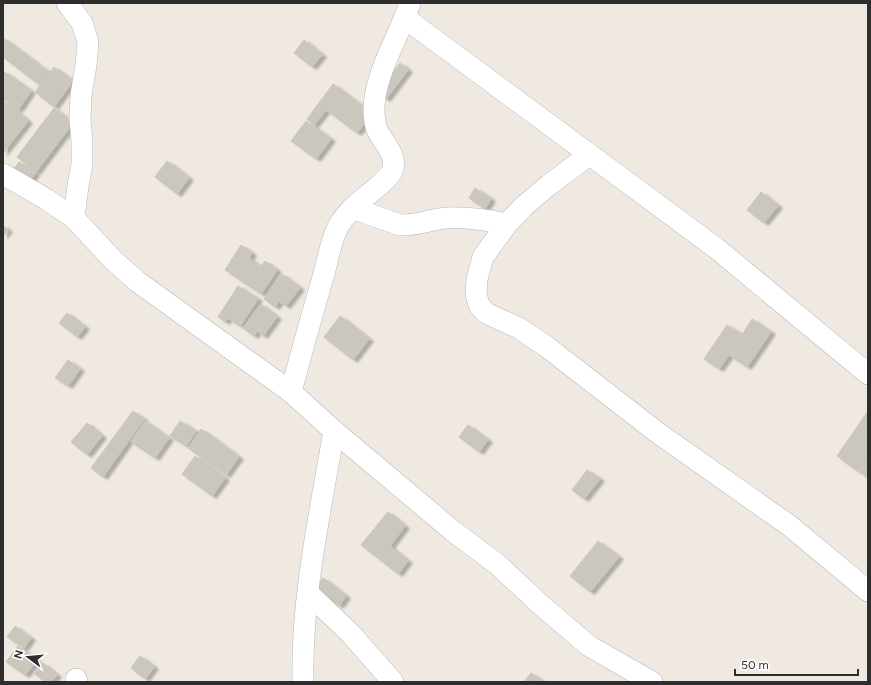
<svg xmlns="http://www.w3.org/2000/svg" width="871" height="685" viewBox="0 0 871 685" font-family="Figtree,sans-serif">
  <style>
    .building { fill: #cbc7bf; stroke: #cbc5ba; filter: url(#shadow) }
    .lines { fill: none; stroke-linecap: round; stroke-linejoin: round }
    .minor-casing { stroke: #b4b7c1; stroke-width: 22 }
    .minor { stroke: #fff; stroke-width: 21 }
  </style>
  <defs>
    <filter id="shadow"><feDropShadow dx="4.5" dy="2.5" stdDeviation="1" flood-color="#0004"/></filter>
  </defs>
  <rect width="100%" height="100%" fill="#efe9e1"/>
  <g class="building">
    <polygon points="3,38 38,64 29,77 3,57"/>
    <polygon points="304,40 322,55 312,67 294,53"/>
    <polygon points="400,63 408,70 386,99 378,93"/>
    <polygon points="39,65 49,72 40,85 29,77"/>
    <polygon points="54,67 73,81 54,107 35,92"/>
    <polygon points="3,71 31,91 18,110 3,99"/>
    <polygon points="333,84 372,114 357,133 326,110 314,125 307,119"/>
    <polygon points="3,101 28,121 3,153"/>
    <polygon points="54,108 73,123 36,172 17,157"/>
    <polygon points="306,121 331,139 316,159 291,141"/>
    <polygon points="167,161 189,178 177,194 155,177"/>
    <polygon points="19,162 35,173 29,182 13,170"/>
    <polygon points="475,188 491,199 485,209 469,198"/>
    <polygon points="761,192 778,206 764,223 747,210"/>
    <polygon points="3,225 8,230 3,236"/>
    <polygon points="241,245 252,253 249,258 261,267 265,261 277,270 261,294 225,270"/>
    <polygon points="282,274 300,288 286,306 279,301 275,307 264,299"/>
    <polygon points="238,286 258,299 240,326 228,318 225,322 218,317"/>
    <polygon points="261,304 277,317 263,336 257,331 254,336 243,328"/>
    <polygon points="67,313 85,327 77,337 59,323"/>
    <polygon points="340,316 369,339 353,360 324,337"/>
    <polygon points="752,319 771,332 747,367 729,355 719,369 704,359 727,325 742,335"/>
    <polygon points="68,360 80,369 68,386 55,378"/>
    <polygon points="133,411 144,419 103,477 91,468"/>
    <polygon points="868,411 868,455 857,471 837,456"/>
    <polygon points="145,421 169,438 155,458 131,442"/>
    <polygon points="180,421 196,431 186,446 170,436"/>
    <polygon points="87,423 102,436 87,455 71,442"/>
    <polygon points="468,425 488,440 479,452 459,437"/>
    <polygon points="201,429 239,457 226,475 188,448"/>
    <polygon points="195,456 225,478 212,496 182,474"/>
    <polygon points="866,459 868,461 868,478 857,470"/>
    <polygon points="587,470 600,479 584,499 572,490"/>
    <polygon points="388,512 405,526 390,546 408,561 398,574 361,545"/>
    <polygon points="598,541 619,557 590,592 570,576"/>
    <polygon points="323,578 346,596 339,606 316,588"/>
    <polygon points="15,626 31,638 24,648 7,637"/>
    <polygon points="18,646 37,660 25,675 6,662"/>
    <polygon points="140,656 154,667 145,679 131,668"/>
    <polygon points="43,663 57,675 51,682 45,682 34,673"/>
    <polygon points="531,673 544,682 524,682"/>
  </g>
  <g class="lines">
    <defs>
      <g id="minor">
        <polyline points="67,3 82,23 88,42 86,65 81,95 80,120 82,142 82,164 78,186 74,218 113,260 138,282 291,392"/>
        <polyline points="405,18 716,248 868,374"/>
        <polyline points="589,155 549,185 524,206 507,224 483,257 477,279 476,294 479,305 486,313 519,328 547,347 658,433 790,526 868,591"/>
        <polyline points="3,174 46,199 74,218"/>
        <path d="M352,208L400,225C416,226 431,219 447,218C467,217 487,220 507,224"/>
        <polyline points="334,431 453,531 497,564 541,605 589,646 652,682"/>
        <polyline points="308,593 351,634 393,682"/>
        <polyline points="76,679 77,682"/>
        <path d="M303,682C301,599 320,513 334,431L291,392C301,354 312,315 323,277C328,261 330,241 339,225C348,210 362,200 375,189C381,183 389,178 392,171C399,154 381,142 376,127C375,122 374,116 374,112C373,76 399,37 410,3"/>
      </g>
    </defs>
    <use href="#minor" class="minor-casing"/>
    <use href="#minor" class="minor"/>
  </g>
  <rect width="871" height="685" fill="none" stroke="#2e2e2e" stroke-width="8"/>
  <g transform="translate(28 657) rotate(286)" stroke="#ffffff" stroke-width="3" paint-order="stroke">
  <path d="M0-3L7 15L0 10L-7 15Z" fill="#2e2e2e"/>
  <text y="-6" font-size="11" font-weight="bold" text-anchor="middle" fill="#2e2e2e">N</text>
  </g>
  <path d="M735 669v6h123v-6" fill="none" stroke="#2e2e2e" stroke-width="2"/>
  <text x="741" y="669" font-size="12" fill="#2e2e2e" stroke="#ffffff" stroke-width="3" paint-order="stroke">50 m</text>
</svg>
